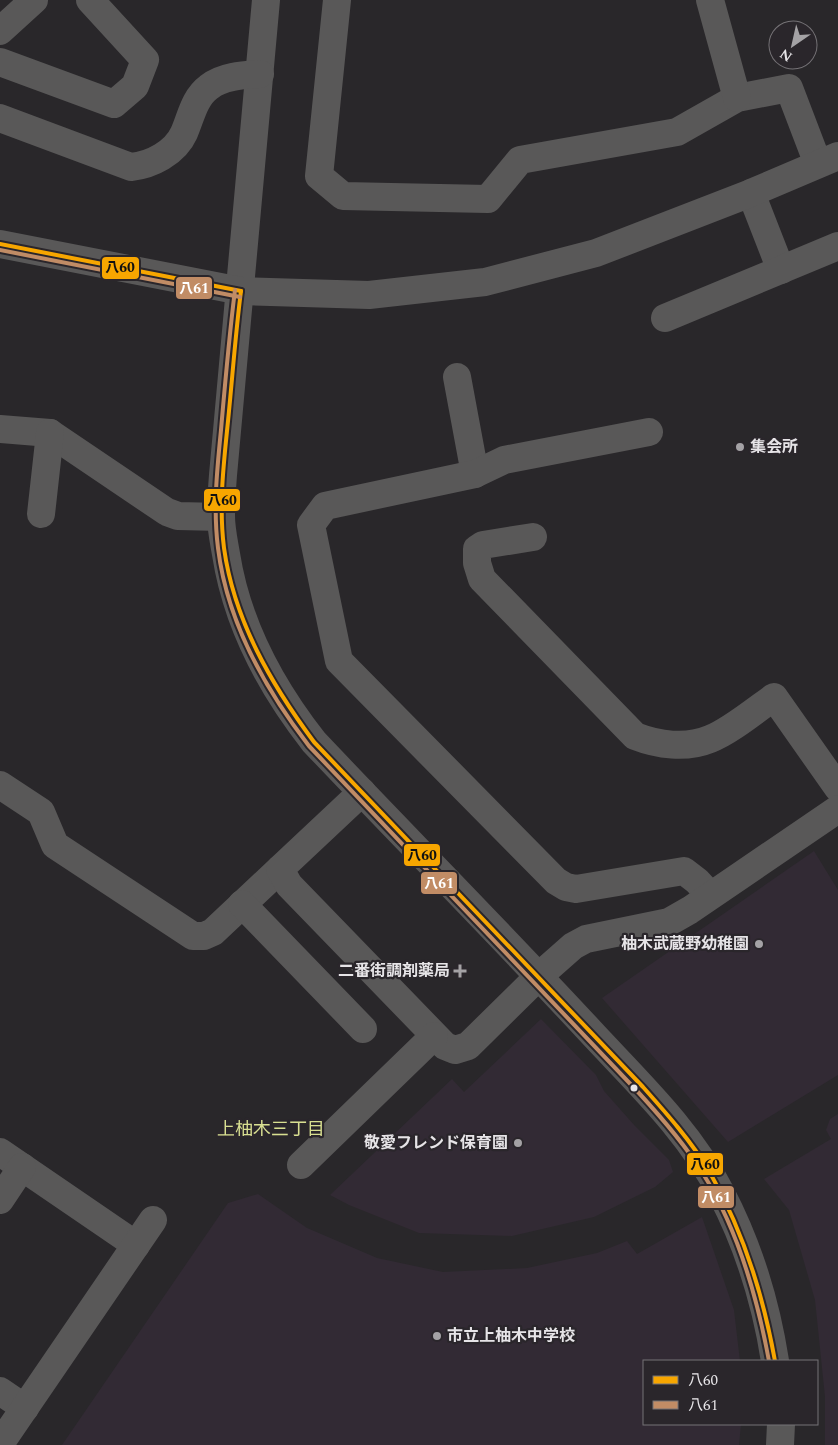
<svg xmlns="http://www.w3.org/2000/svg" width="838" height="1445" viewBox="0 0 838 1445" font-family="Spectral,'Noto Sans JP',serif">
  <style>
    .built { fill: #322a34 }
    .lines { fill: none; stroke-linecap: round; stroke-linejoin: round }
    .minor { stroke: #595858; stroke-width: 28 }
    .bus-1-casing { stroke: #2a262b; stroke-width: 8 }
    .bus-2-casing { stroke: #2a262b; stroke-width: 8 }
    .bus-1 { stroke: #f7a600; stroke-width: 4 }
    .bus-2 { stroke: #c18c65; stroke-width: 4 }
    .poi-dot { fill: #a4a2a5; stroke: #2a262b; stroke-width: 2 }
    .bus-dot { fill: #e6e4e7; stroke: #2a262b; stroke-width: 2 }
    .labels { text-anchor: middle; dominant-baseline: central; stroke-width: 4.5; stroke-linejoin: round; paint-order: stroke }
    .poi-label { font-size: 16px; font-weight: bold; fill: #e6e4e7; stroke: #2a262b; text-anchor: end }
    .neighbourhood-label { font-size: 18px; fill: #d8df91; stroke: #2a262b }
    .line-badge { stroke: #2a262b; stroke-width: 2 }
    .badge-label { font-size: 14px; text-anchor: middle; font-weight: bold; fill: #fff }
    .pale-badge-label { font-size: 14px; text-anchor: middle; font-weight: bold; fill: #111 }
  </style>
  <rect width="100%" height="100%" fill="#29272a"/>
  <g class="built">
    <polygon points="814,851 838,890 838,1075 728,1142 602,998"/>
    <polygon points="541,1019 596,1075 604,1091 635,1126 669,1160 673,1172 655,1187 594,1217 512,1236 419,1233 349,1205 330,1195 452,1079 464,1092"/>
    <polygon points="838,1114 838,1445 825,1445 825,1397 815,1300 789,1210 764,1179 831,1139 826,1130 830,1119"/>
    <polygon points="258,1194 307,1228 377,1258 443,1272 527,1268 597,1253 627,1241 637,1254 702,1217 734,1310 740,1361 644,1361 644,1424 741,1424 739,1445 62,1445 228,1203"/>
  </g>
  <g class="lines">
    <g class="minor">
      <path d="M266,0L223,475C222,488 221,503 221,516C221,529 224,542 226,554C237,625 270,686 314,742C405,838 499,933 589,1030C636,1081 689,1130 721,1193C748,1245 766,1303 775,1361"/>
      <polyline points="337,0 319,176 343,196 488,199 520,160 677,132 737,98 789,88 818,164"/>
      <polyline points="710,0 737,98"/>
      <polyline points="0,31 34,0"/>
      <polyline points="0,62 114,104 135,86 145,60 90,0"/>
      <path d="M0,118L131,167C151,165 175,153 184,133C191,117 194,98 209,87C222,76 244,75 260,74"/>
      <polyline points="751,193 781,270"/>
      <polyline points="0,244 241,291 369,295 485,282 596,253 751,193 838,156"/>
      <polyline points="665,318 838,246"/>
      <polyline points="457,377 475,474"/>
      <polyline points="0,429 50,433 167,512 178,516 221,517"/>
      <polyline points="649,432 504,460 475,474 325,506 311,525 339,661 556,881 566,887 576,889 684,871 697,881 710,895"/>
      <polyline points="41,514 50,433"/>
      <path d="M533,537L483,545L477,549V563L482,579L635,736C658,745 686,749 710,739C729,732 757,709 774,697L838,788"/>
      <polyline points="0,785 41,812 55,845 193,936 204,936 213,932 280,869"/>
      <polyline points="362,792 280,869 289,885 445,1046 455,1050 468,1046 539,976 573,946 586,939 669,922 690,910 838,809"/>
      <polyline points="242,904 363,1029"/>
      <polyline points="0,1152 136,1245"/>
      <polyline points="301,1165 434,1036"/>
      <polyline points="0,1200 22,1167"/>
      <polyline points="0,1391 25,1408"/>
      <polyline points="0,1444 153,1220"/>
      <polyline points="780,1445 781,1424"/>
    </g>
    <defs>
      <g id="bus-1">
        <polyline points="0,244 241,291"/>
        <path d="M241,291C235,337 232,384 227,431C223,470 219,508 224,548C234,620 271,684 314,742L643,1087C667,1114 691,1141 709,1171C743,1230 763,1294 775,1361"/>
      </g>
      <g id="bus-2">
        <polyline points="0,250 240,297"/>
        <path d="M235,290C229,337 225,384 221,430C217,470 213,508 218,548C227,622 265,689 309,746L638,1092C661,1117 684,1143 702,1172C738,1229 757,1296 769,1361"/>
      </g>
    </defs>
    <use href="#bus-1" class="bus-1-casing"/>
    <use href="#bus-2" class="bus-2-casing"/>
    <use href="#bus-1" class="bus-1"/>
    <use href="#bus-2" class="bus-2"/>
  </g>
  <g class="poi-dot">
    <circle cx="740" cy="447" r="5"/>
    <circle cx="759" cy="944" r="5"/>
    <path d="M457.5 963.5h5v5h5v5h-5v5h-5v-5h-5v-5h5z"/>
    <circle cx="518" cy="1143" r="5"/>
    <circle cx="437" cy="1336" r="5"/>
  </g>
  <circle class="bus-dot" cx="634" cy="1088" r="4.5"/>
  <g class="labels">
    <g class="poi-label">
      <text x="750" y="447" text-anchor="start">集会所</text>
      <text x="749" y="944">柚木武蔵野幼稚園</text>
      <text x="450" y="971">二番街調剤薬局</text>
      <text x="508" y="1143">敬愛フレンド保育園</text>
      <text x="447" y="1336" text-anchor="start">市立上柚木中学校</text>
    </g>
    <g class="neighbourhood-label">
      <text x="271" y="1129">上柚木三丁目</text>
    </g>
  </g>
  <g class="line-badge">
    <rect x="101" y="256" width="39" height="24" rx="5" fill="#f7a600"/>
    <rect x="175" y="276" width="38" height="24" rx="5" fill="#c18c65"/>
    <rect x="203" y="488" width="38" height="24" rx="5" fill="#f7a600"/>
    <rect x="403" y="843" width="38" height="24" rx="5" fill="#f7a600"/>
    <rect x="420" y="871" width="38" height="24" rx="5" fill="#c18c65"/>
    <rect x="686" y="1152" width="38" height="24" rx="5" fill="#f7a600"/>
    <rect x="697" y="1185" width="38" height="24" rx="5" fill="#c18c65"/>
  </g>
  <g class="badge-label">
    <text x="194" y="293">八61</text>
    <text x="439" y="888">八61</text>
    <text x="716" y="1202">八61</text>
  </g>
  <g class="pale-badge-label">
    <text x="120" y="272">八60</text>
    <text x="222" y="505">八60</text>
    <text x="422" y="860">八60</text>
    <text x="705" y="1169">八60</text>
  </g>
  <rect x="643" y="1360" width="175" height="65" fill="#2a262b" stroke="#757276"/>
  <rect x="653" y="1376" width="25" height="8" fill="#f7a600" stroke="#757276"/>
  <text x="688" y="1385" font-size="15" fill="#e6e4e7">八60</text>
  <rect x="653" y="1401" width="25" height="8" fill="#c18c65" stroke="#757276"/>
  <text x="688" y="1410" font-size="15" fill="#e6e4e7">八61</text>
  <g transform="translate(793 45) rotate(214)"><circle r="24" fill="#2a262b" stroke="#757276"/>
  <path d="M0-4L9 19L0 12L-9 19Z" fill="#a4a2a5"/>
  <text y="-8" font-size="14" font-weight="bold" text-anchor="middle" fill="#e6e4e7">N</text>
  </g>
</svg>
